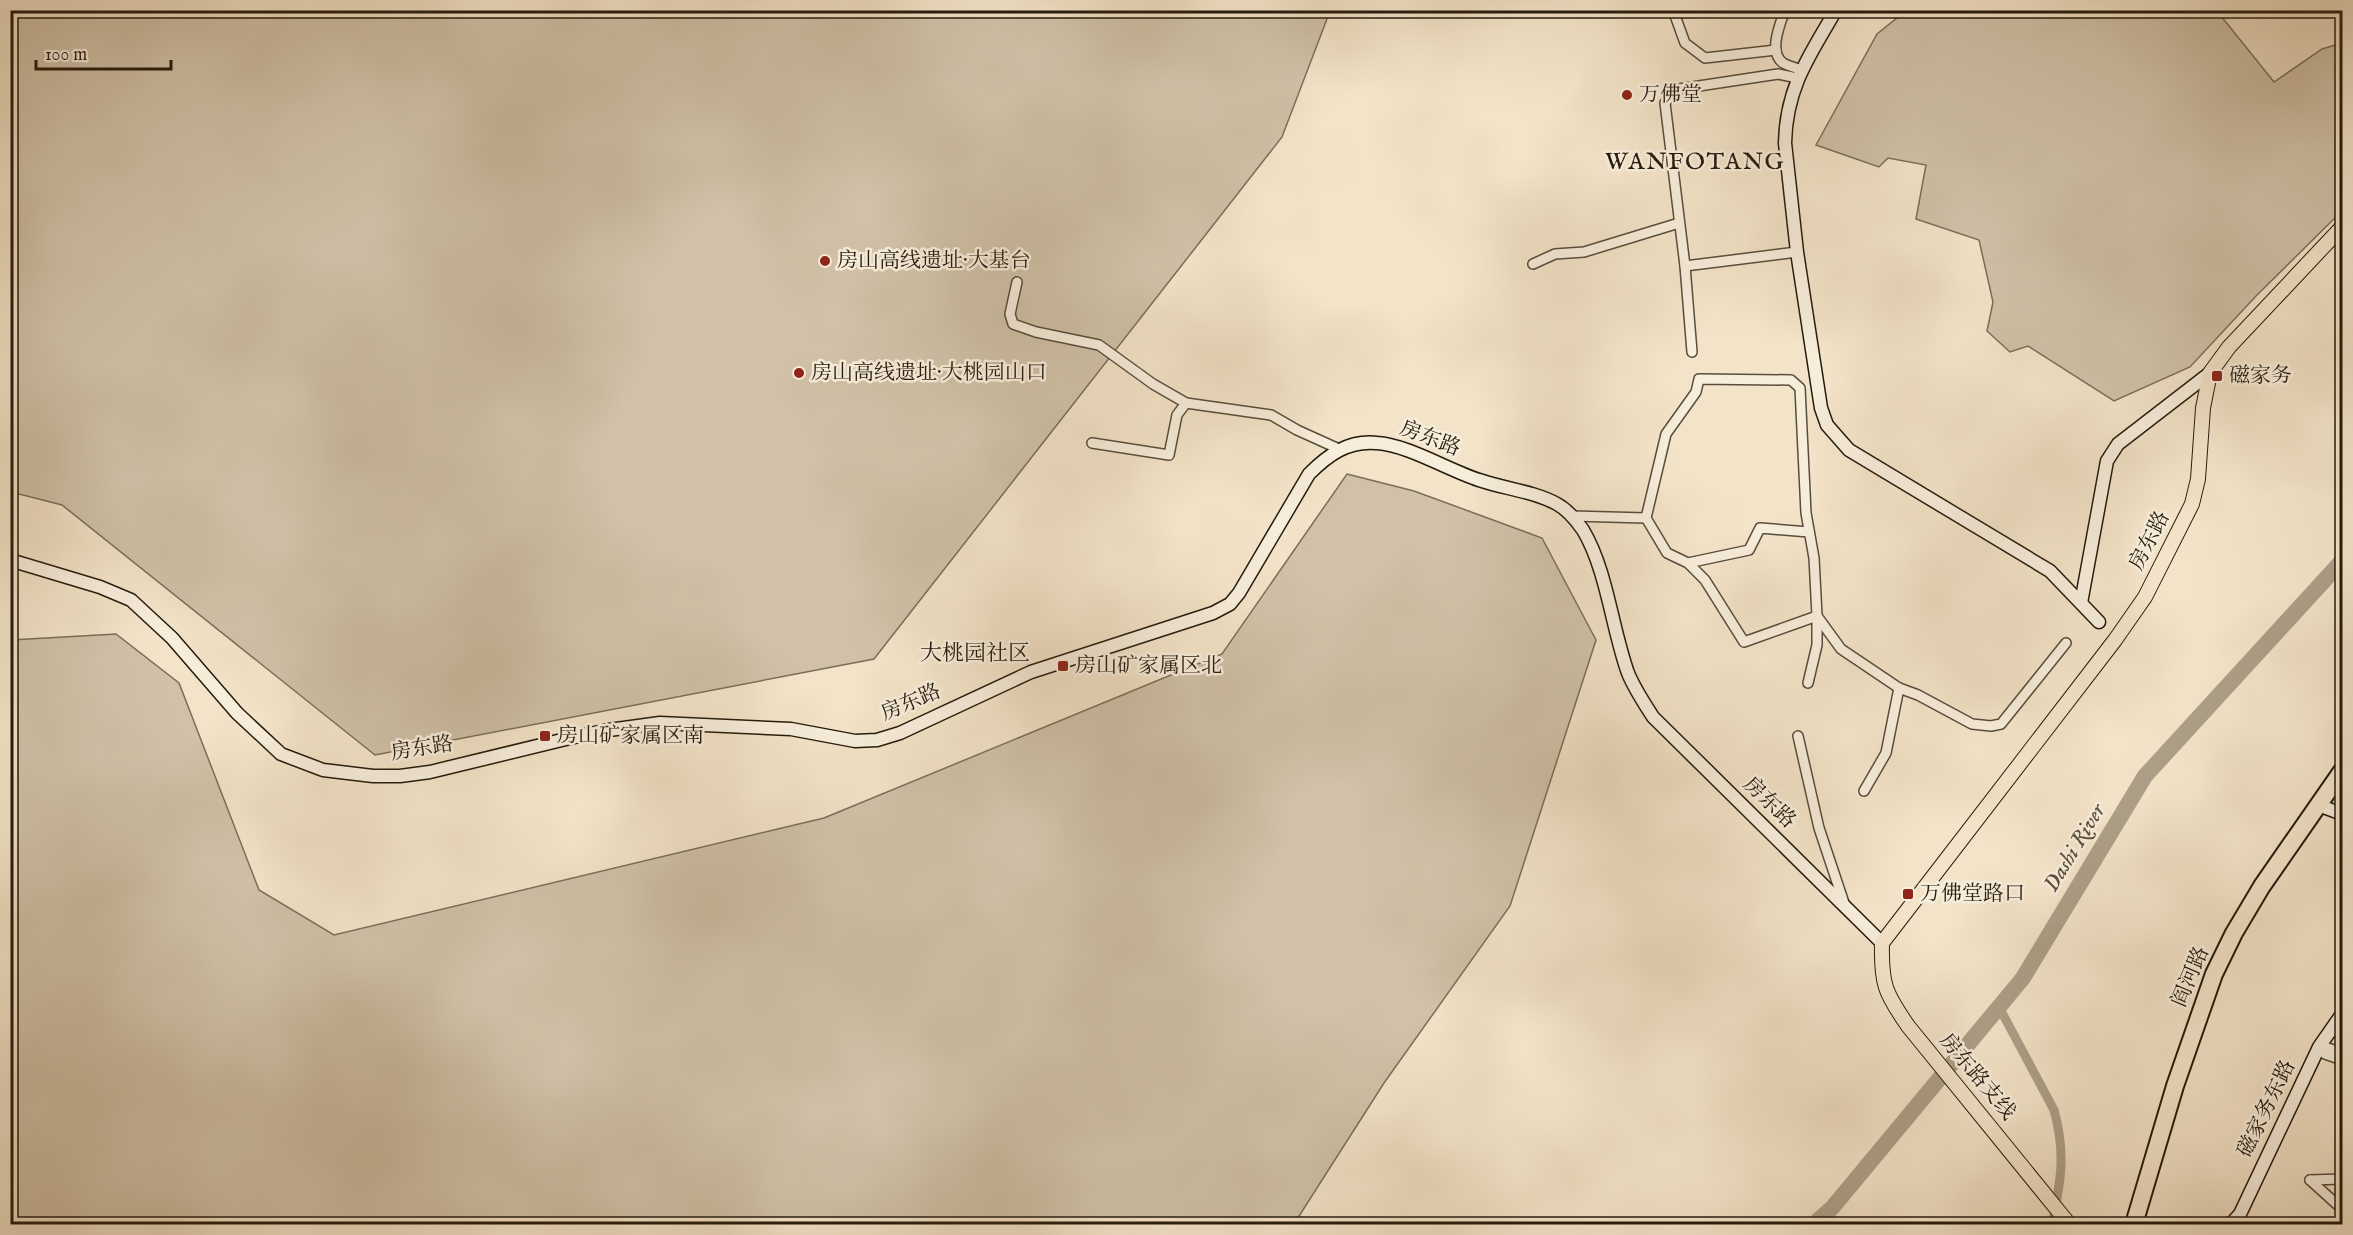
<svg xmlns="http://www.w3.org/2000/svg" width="2353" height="1235" viewBox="0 0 2353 1235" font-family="'IM FELL English','Noto Serif SC',serif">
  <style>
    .green { fill: #d0c1a8; stroke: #7a6e5a; stroke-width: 1.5 }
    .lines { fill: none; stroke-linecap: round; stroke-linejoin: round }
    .canal { stroke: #ad9f88; stroke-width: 9 }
    .river { stroke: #ad9f88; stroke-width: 16 }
    .street-casing { stroke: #584d3c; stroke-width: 12 }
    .secondary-casing { stroke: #251b0d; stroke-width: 15 }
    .primary-casing { stroke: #251b0d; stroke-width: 16 }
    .highway-casing { stroke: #251b0d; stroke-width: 20 }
    .street { stroke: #f7eddb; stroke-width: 9 }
    .secondary { stroke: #f7eddb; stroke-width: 12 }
    .primary { stroke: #f3e3c8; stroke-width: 14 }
    .highway { stroke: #f3e3c8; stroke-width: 16 }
    .poi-dot { fill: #8f2418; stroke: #f7eddb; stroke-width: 2 }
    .labels { text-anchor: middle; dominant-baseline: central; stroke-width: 5; stroke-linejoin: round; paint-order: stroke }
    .poi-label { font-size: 21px; fill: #251b0d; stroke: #f7eddb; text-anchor: start }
    .street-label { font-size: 21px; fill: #251b0d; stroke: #f7eddb }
    .neighbourhood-label { font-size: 22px; fill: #251b0d; stroke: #f7eddb }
    .water-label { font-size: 22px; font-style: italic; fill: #5b503e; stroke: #f7eddb }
    .quarter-label { font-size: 24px; letter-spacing: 1.5px; fill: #251b0d; stroke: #f7eddb }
  </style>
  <rect width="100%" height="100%" fill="#f3e3c8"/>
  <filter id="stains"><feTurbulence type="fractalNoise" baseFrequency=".00333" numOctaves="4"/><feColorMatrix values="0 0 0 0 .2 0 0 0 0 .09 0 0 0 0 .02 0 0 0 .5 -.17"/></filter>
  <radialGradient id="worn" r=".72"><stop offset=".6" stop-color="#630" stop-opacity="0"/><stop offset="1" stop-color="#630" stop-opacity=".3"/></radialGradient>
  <g class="green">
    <polygon points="11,11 1330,11 1282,137 874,659 375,755 62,505 11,492"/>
    <polygon points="1910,11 2217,11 2274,82 2322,49 2342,43 2342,211 2256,296 2190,367 2114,401 2028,346 2010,352 1987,331 1993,302 1979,240 1916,219 1926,165 1888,158 1879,167 1816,145 1877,34 1902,14"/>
    <polygon points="1347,474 1414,491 1542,538 1596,640 1510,906 1384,1083 1294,1224 11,1224 11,640 116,634 179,683 259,890 334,935 824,818 1222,654"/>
  </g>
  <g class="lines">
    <path class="canal" d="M1999,1007L2054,1110C2066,1153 2061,1181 2052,1224"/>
    <polyline class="river" points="1814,1224 1832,1208 2023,978 2145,776 2342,561"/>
    <defs>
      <g id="street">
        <polyline points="1673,10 1685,43 1705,58 1776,50"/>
        <path d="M1785,10C1780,24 1768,52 1783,63C1788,66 1796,68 1802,70"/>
        <polyline points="1533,264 1555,254 1584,252 1679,223"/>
        <polyline points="1685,266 1797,252"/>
        <polyline points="1017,282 1010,314 1013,324 1036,332 1099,345 1153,384 1186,403 1271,415 1297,430 1339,449"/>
        <polyline points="1692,352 1685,266 1665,103 1673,92 1679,89 1778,74 1797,78"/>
        <polyline points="1092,443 1169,455 1177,415 1186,403"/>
        <polyline points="1572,516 1646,518 1667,553 1688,563 1705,580 1744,642 1817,616 1814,558 1806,513 1800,388 1791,380 1699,379 1696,392 1666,434 1646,518"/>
        <polyline points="1688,563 1749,550 1760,528 1809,532"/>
        <polyline points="1817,616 1841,649 1899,688 1918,695 1972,724 1991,726 2001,724 2066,643"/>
        <polyline points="1808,683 1817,645 1817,616"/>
        <polyline points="1798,736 1819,828 1845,906"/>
        <polyline points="1864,791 1886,753 1899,688"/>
        <polyline points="2319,1047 2325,1054 2342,1060"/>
        <polyline points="2319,1047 2328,1048 2342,1053"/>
        <polyline points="2310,1180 2342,1209"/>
        <polyline points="2310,1180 2342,1179"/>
      </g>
      <g id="secondary">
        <path d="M1836,10C1809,56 1786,88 1785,143L1797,252L1821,408L1827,425L1849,450L2050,571L2099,622"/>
        <path d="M10,560L100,587L131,600L172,638L237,713L281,754L323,770L373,776H400L430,772L570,738L609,730L660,723L791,729L855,741L877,740L900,733L1031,672L1213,613L1230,604L1239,593L1309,474C1328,455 1348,440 1377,443C1408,445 1448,470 1479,480C1505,489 1533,491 1557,504C1568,510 1576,520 1583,530C1607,570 1612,629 1628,673C1634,688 1644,703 1653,717L1882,943"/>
        <polyline points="2081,603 2107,461 2118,444 2210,373"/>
        <polyline points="2326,808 2342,814"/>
        <polyline points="2231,1224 2240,1214 2319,1047 2342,1014"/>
      </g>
      <path id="primary" d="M2069,1224L1908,1026C1885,993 1881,984 1882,943L2115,640L2145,597L2192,504L2198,479L2203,408L2210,373L2229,347L2342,227"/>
      <polyline id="highway" points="2134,1224 2175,1086 2214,974 2234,933 2262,886 2342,771"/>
    </defs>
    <use href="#street" class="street-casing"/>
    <use href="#secondary" class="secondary-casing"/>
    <use href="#primary" class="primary-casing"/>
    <use href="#highway" class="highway-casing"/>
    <use href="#street" class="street"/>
    <use href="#secondary" class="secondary"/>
    <use href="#primary" class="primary"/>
    <use href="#highway" class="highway"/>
  </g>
  <g class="poi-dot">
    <circle cx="1627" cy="95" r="6"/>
    <circle cx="825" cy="261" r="6"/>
    <circle cx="799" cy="373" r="6"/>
    <rect x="2211" y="370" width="12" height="12" rx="3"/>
    <rect x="1057" y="660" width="12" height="12" rx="3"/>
    <rect x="539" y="730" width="12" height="12" rx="3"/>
    <rect x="1902" y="888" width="12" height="12" rx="3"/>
  </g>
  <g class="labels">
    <g class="poi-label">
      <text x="1639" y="95">万佛堂</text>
      <text x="837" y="261">房山高线遗址·大基台</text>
      <text x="811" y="373">房山高线遗址·大桃园山口</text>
      <text x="2229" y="376">磁家务</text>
      <text x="1075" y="666">房山矿家属区北</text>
      <text x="557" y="736">房山矿家属区南</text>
      <text x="1920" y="894">万佛堂路口</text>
    </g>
    <g class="street-label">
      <text transform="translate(1430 439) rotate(21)">房东路</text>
      <text transform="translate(2150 541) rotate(-63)">房东路</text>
      <text transform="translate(911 703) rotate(-23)">房东路</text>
      <text transform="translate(422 749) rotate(-9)">房东路</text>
      <text transform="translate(1769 803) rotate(44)">房东路</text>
      <text transform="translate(2191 977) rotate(-67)">阎河路</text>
      <text transform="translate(1977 1077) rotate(50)">房东路支线</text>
      <text transform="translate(2267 1109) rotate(-64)">磁家务东路</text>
    </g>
    <g class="neighbourhood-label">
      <text x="975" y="654">大桃园社区</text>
    </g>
    <g class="water-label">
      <text transform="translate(2075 848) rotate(-59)">Dashi River</text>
    </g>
    <g class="quarter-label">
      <text x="1695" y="162">WANFOTANG</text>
    </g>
  </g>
  <rect width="2353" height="1235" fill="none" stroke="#f3e3c8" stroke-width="36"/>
  <rect x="12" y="12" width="2329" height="1211" fill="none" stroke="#251b0d" stroke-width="3"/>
  <rect x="18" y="18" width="2317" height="1199" fill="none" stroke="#251b0d" stroke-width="1.5"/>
  <path d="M36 60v9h135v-9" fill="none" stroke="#251b0d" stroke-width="3"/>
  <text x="45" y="60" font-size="18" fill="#251b0d" stroke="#f7eddb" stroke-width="4.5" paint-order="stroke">100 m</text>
  <rect width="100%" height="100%" filter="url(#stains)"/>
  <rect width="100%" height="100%" fill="url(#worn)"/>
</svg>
